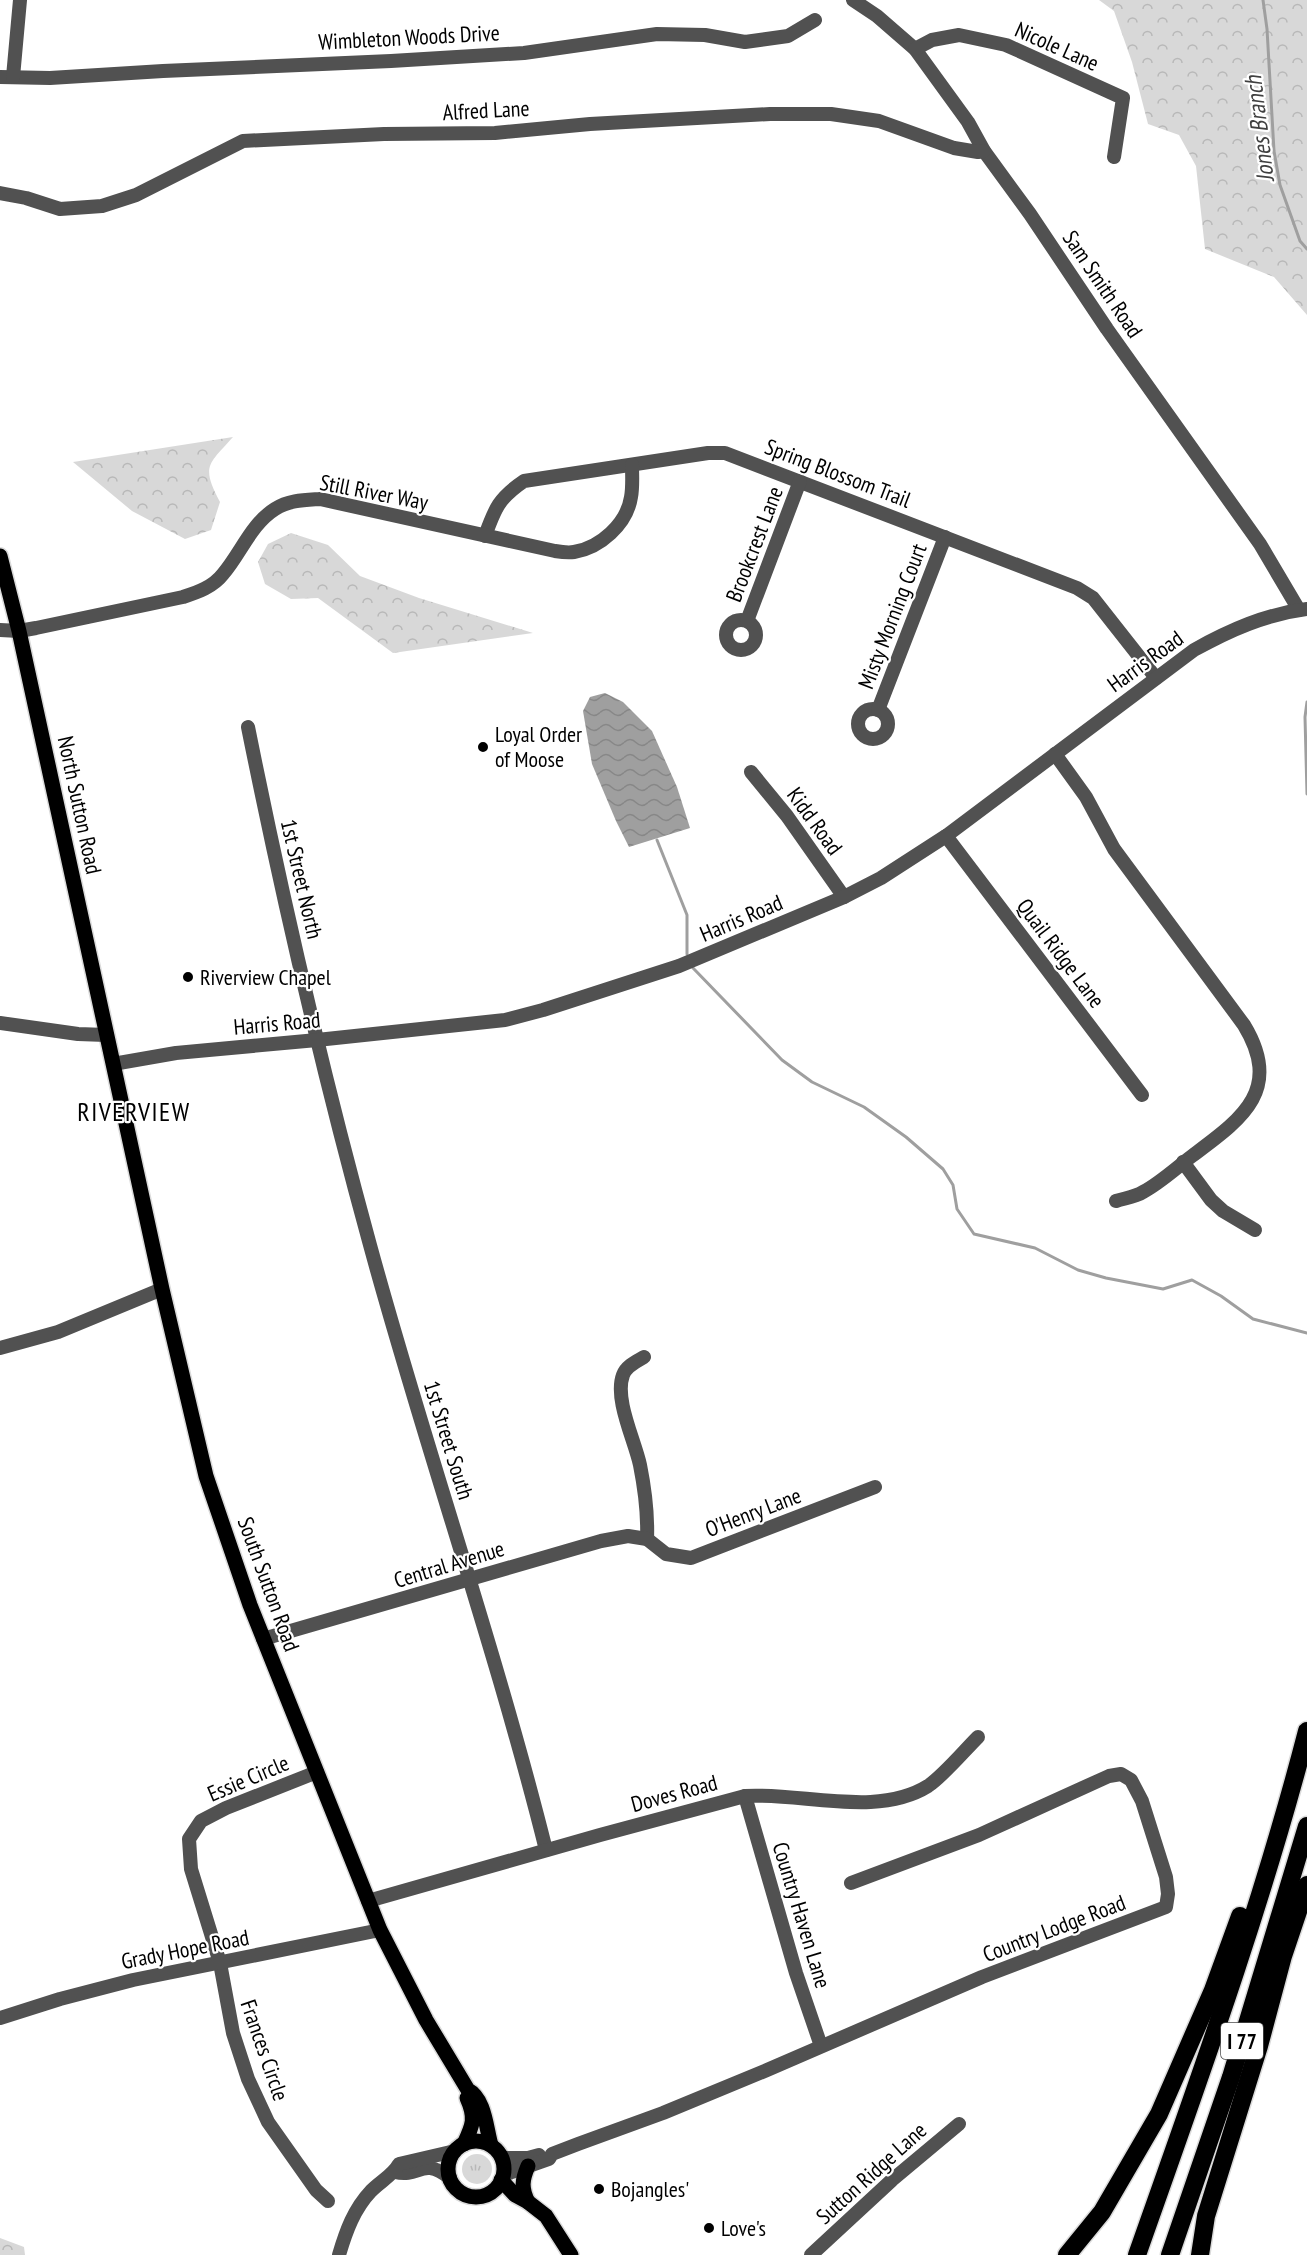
<svg xmlns="http://www.w3.org/2000/svg" width="1307" height="2255" viewBox="0 0 1307 2255" font-family="'PT Sans Narrow',sans-serif">
  <style>
    .grass { fill: url(#grass-tufts) }
    .forest { fill: url(#forest-crowns) }
    .water { fill: url(#water-waves) }
    .lines { fill: none; stroke-linecap: round; stroke-linejoin: round }
    .stream { stroke: #9f9f9f; stroke-width: 3 }
    .major-casing { stroke: #dbdbdb; stroke-width: 18 }
    .highway-casing { stroke: #dbdbdb; stroke-width: 21 }
    .minor { stroke: #515151; stroke-width: 14 }
    .major { stroke: #000; stroke-width: 15 }
    .highway { stroke: #000; stroke-width: 18 }
    .poi-dot { fill: #000; stroke: #fff; stroke-width: 2 }
    .labels { text-anchor: middle; dominant-baseline: central; stroke-width: 4.5; stroke-linejoin: round; paint-order: stroke }
    .shield { fill: #fff; stroke: #4c4c4c; stroke-width: 1.5 }
    .shield-label { font-size: 21px; font-weight: bold; fill: #000 }
    .street-label { font-size: 22px; fill: #000; stroke: #fff }
    .poi-label { font-size: 22px; fill: #000; stroke: #fff; text-anchor: start }
    .water-label { font-size: 24px; font-style: italic; fill: #404040; stroke: #fff }
    .quarter-label { font-size: 26px; letter-spacing: 1.5px; fill: #000; stroke: #fff }
  </style>
  <defs>
    <pattern id="grass-tufts" width="24" height="20" patternUnits="userSpaceOnUse" patternTransform="scale(1.5)"><rect width="24" height="20" fill="#d8d8d8"/><path d="M3 7l-1-3M5 7V3M7 7l1-3M15 17l-1-3M17 17v-4M19 17l1-3" fill="none" stroke="#b8b8b8"/></pattern>
    <pattern id="forest-crowns" width="20" height="18" patternUnits="userSpaceOnUse" patternTransform="scale(1.5)"><rect width="20" height="18" fill="#d8d8d8"/><path d="M2 6a3 3 0 1 1 6 0M12 15a3 3 0 1 1 6 0" fill="none" stroke="#b8b8b8"/></pattern>
    <pattern id="water-waves" width="16" height="10" patternUnits="userSpaceOnUse" patternTransform="scale(1.5)"><rect width="16" height="10" fill="#9f9f9f"/><path d="M0 5q4-4 8 0t8 0" fill="none" stroke="#878787"/></pattern>
  </defs>
  <rect width="100%" height="100%" fill="#fff"/>
  <circle class="grass" cx="477" cy="2169" r="15"/>
  <g class="forest">
    <polygon points="1099,0 1307,0 1307,315 1274,277 1205,249 1196,166 1179,135 1148,124 1132,62 1114,11"/>
    <path d="M233,437C208,465 201,466 220,502L211,530L185,539L132,511L73,462Z"/>
    <polygon points="291,533 328,545 360,576 419,598 533,633 393,653 318,598 291,599 265,584 258,562 268,544"/>
    <polygon points="0,2238 24,2247 25,2255 0,2255"/>
  </g>
  <polygon class="water" points="605,693 623,702 652,731 677,787 690,828 629,847 616,821 592,764 583,711 590,697"/>
  <g class="lines">
    <g class="stream">
      <polyline points="1263,0 1267,29 1274,151 1280,185 1300,241 1307,249"/>
      <polyline points="1307,702 1305,717 1307,794"/>
      <polyline points="657,840 687,915 687,954"/>
      <polyline points="693,968 782,1060 812,1082 864,1107 906,1137 943,1169 953,1185 957,1209 974,1234 1035,1248 1078,1270 1106,1278 1163,1289 1192,1280 1221,1296 1253,1319 1307,1333"/>
    </g>
    <defs>
      <g id="major">
        <path d="M0,556L19,631L162,1289L206,1476L250,1605L380,1930L426,2020L468,2090C485,2099 486,2128 491,2145"/>
        <circle cx="476" cy="2169" r="28"/>
        <path d="M464,2144C473,2125 476,2118 467,2098"/>
        <polyline points="501,2180 515,2195 528,2202 546,2216 571,2255"/>
        <path d="M528,2202C521,2188 522,2180 528,2166"/>
      </g>
      <g id="highway">
        <polyline points="1067,2255 1102,2212 1159,2114 1213,1990 1240,1916"/>
        <path d="M1137,2255C1198,2082 1261,1909 1307,1731"/>
        <polyline points="1170,2255 1231,2077 1307,1826"/>
        <polyline points="1200,2255 1206,2216 1259,2046 1283,1956 1307,1885"/>
      </g>
    </defs>
    <use href="#major" class="major-casing"/>
    <use href="#highway" class="highway-casing"/>
    <g class="minor">
      <polyline points="853,0 877,16 915,49 968,122 984,151 1030,214 1107,329 1260,544 1299,610"/>
      <polyline points="915,49 932,40 959,35 1006,45 1123,98 1114,157"/>
      <polyline points="0,77 50,78 163,71 391,61 524,53 657,34 705,35 745,42 788,36 815,20"/>
      <polyline points="13,77 20,0"/>
      <polyline points="0,193 26,198 60,209 102,206 136,195 243,141 384,134 495,133 590,124 770,114 831,114 879,121 954,148 978,152 984,151"/>
      <path d="M485,536C495,508 499,498 524,481L708,453H725L1077,588L1093,598L1156,678"/>
      <circle cx="741" cy="635" r="15"/>
      <polyline points="747,621 800,481"/>
      <path d="M0,630L19,631L36,628L183,597C198,592 213,587 223,574C241,553 251,524 275,509C289,500 305,500 320,499L555,551C561,552 568,553 574,552C600,548 627,524 631,497C633,487 632,475 632,465"/>
      <circle cx="873" cy="724" r="15"/>
      <polyline points="878,710 945,537"/>
      <path d="M248,727C283,901 323,1074 370,1245C425,1447 495,1646 546,1850"/>
      <path d="M1055,754L1086,797L1114,849L1244,1025C1284,1091 1240,1120 1192,1156C1176,1168 1160,1183 1143,1192C1135,1197 1125,1198 1116,1201"/>
      <polyline points="751,772 787,816 844,897"/>
      <polyline points="946,836 1142,1095"/>
      <polyline points="0,1023 78,1034 106,1035"/>
      <path d="M113,1064L176,1053L317,1040L505,1020L543,1010L679,966L844,897L881,878L946,836L1194,650C1230,630 1266,614 1307,609"/>
      <polyline points="1183,1162 1211,1200 1223,1211 1255,1230"/>
      <polyline points="0,1348 58,1332 162,1289"/>
      <path d="M644,1357C637,1361 626,1366 623,1375C614,1399 635,1441 640,1465C645,1490 648,1514 647,1539"/>
      <polyline points="263,1639 601,1541 628,1536 647,1539 666,1554 691,1558 875,1487"/>
      <polyline points="317,1772 226,1808 201,1821 189,1839 191,1869 220,1963 233,2033 248,2079 268,2122 316,2190 328,2201"/>
      <polyline points="745,1796 796,1973 821,2046"/>
      <path d="M368,1901L600,1835L745,1796C801,1792 877,1818 928,1786C943,1776 964,1751 978,1737"/>
      <polyline points="0,2018 60,1999 133,1980 380,1930"/>
      <polyline points="502,2158 528,2158 539,2155"/>
      <path d="M395,2172C421,2178 421,2156 450,2178"/>
      <polyline points="503,2175 549,2159 552,2154 578,2144 663,2113 767,2070 982,1977 1166,1907 1168,1894 1166,1877 1142,1801 1131,1780 1121,1774 1109,1776 979,1835 851,1883"/>
      <path d="M339,2255C346,2231 354,2209 371,2191C381,2181 393,2175 399,2164L455,2151"/>
      <polyline points="811,2255 892,2180 959,2124"/>
    </g>
    <use href="#major" class="major"/>
    <use href="#highway" class="highway"/>
  </g>
  <g class="poi-dot">
    <circle cx="483" cy="747" r="6"/>
    <circle cx="188" cy="977" r="6"/>
    <circle cx="599" cy="2189" r="6"/>
    <circle cx="709" cy="2228" r="6"/>
  </g>
  <g class="labels">
    <rect class="shield" x="1221" y="2023" width="42" height="36" rx="4.5"/>
    <g class="shield-label">
      <text x="1242" y="2041">I 77</text>
    </g>
    <g class="street-label">
      <text transform="translate(409 37) rotate(-3)">Wimbleton Woods Drive</text>
      <text transform="translate(1057 46) rotate(24)">Nicole Lane</text>
      <text transform="translate(486 110) rotate(-3)">Alfred Lane</text>
      <text transform="translate(1103 284) rotate(56)">Sam Smith Road</text>
      <text transform="translate(838 473) rotate(21)">Spring Blossom Trail</text>
      <text transform="translate(374 492) rotate(11)">Still River Way</text>
      <text transform="translate(754 544) rotate(-69)">Brookcrest Lane</text>
      <text transform="translate(892 616) rotate(-69)">Misty Morning Court</text>
      <text transform="translate(1145 661) rotate(-36)">Harris Road</text>
      <text transform="translate(80 805) rotate(78)">North Sutton Road</text>
      <text transform="translate(815 821) rotate(54)">Kidd Road</text>
      <text transform="translate(302 879) rotate(77)">1st Street North</text>
      <text transform="translate(741 918) rotate(-23)">Harris Road</text>
      <text transform="translate(1061 953) rotate(53)">Quail Ridge Lane</text>
      <text transform="translate(277 1023) rotate(-5)">Harris Road</text>
      <text transform="translate(449 1440) rotate(73)">1st Street South</text>
      <text transform="translate(753 1512) rotate(-21)">O'Henry Lane</text>
      <text transform="translate(449 1564) rotate(-17)">Central Avenue</text>
      <text transform="translate(269 1584) rotate(70)">South Sutton Road</text>
      <text transform="translate(248 1778) rotate(-23)">Essie Circle</text>
      <text transform="translate(674 1793) rotate(-15)">Doves Road</text>
      <text transform="translate(802 1915) rotate(73)">Country Haven Lane</text>
      <text transform="translate(1054 1928) rotate(-21)">Country Lodge Road</text>
      <text transform="translate(185 1949) rotate(-11)">Grady Hope Road</text>
      <text transform="translate(265 2050) rotate(71)">Frances Circle</text>
      <text transform="translate(871 2173) rotate(-42)">Sutton Ridge Lane</text>
    </g>
    <g class="poi-label">
      <text x="495" y="734">Loyal Order<tspan x="495" dy="25">of Moose</tspan></text>
      <text x="200" y="977">Riverview Chapel</text>
      <text x="611" y="2189">Bojangles'</text>
      <text x="721" y="2228">Love's</text>
    </g>
    <g class="water-label">
      <text transform="translate(1259 129) rotate(-97)">Jones Branch</text>
    </g>
    <g class="quarter-label">
      <text x="134" y="1111">RIVERVIEW</text>
    </g>
  </g>
</svg>
